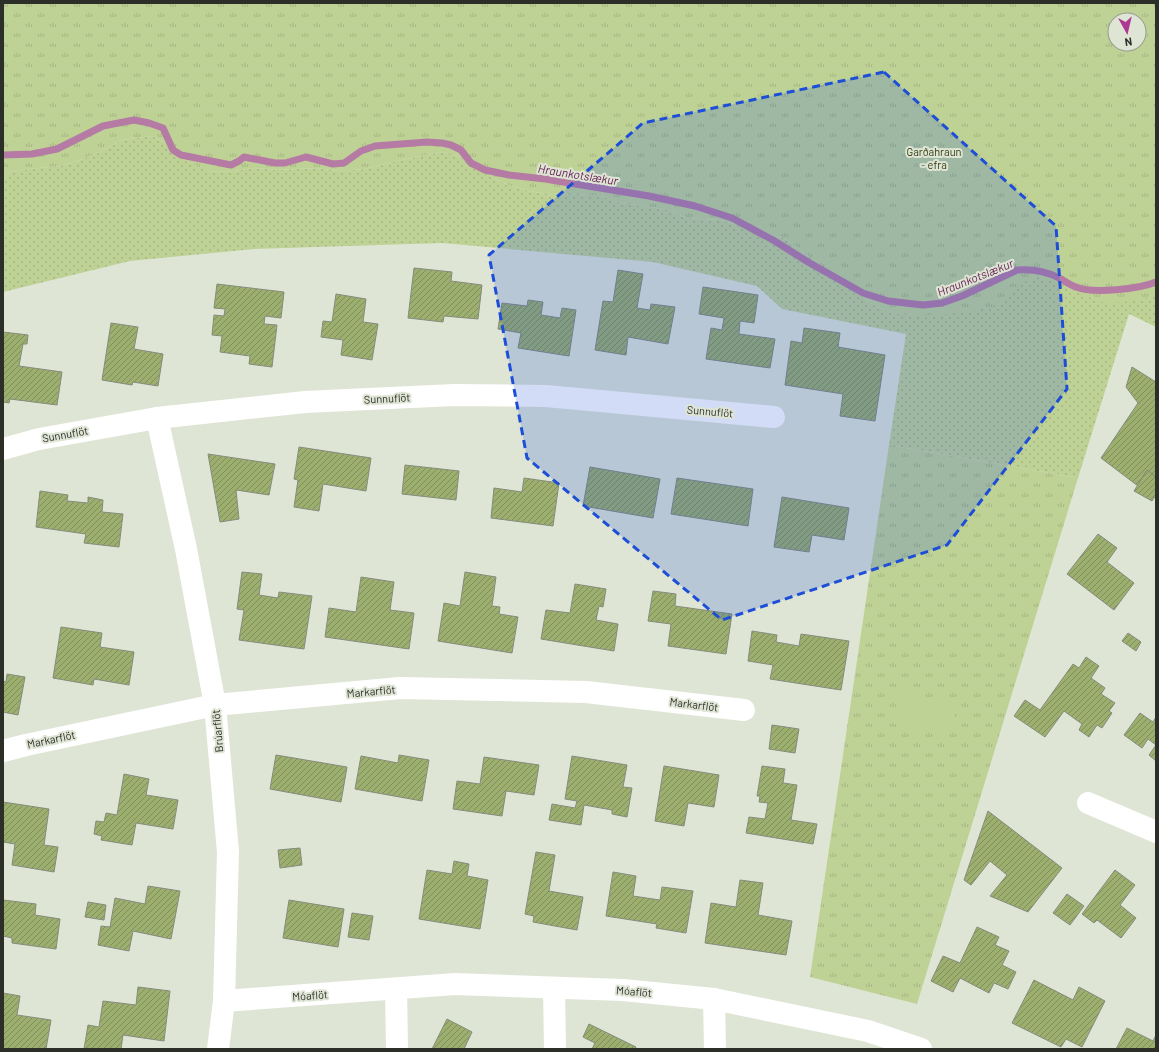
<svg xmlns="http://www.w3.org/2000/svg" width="1159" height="1052" viewBox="0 0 1159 1052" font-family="Barlow,sans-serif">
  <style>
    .grass { fill: url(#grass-dots) }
    .park { fill: url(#park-tufts); fill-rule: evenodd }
    .pitch { fill: #bfd296 }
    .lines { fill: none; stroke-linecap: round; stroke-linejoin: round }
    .stream { stroke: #b57ba4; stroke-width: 7 }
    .building { fill: url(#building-hatch); stroke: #868b7d }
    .minor { stroke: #fff; stroke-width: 22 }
    .marked { fill: #1d4ed8; fill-opacity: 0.2; stroke: #1d4ed8; stroke-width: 3; stroke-dasharray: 8 5; stroke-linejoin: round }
    .labels { text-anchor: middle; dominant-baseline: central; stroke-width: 4; stroke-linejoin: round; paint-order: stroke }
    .park-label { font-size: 11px; fill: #2f3b0a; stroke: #dfe5d5 }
    .street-label { font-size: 11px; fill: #2c2e28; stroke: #dfe5d5 }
    .water-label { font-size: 12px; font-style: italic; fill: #682257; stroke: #dfe5d5 }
  </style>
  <defs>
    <pattern id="grass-dots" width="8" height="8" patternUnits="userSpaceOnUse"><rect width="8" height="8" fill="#bfd296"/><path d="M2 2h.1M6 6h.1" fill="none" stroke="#a4b581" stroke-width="1.8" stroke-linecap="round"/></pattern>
    <pattern id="park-tufts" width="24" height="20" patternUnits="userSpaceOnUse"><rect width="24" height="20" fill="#bfd296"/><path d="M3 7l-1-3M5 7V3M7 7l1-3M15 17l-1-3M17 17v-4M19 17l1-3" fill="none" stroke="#a4b581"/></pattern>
    <pattern id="building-hatch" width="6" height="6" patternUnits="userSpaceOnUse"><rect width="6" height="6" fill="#9caf6f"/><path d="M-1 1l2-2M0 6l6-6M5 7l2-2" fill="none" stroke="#7f8f5b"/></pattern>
  </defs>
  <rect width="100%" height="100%" fill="#dfe5d5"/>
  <polygon class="grass" points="152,136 177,148 186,161 208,171 226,172 254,168 278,170 317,168 338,171 365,169 392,162 441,152 455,155 470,161 482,168 492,177 508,185 534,192 553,195 578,194 601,196 622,203 670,210 686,218 720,220 786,239 875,306 894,313 913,315 958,275 1156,246 1156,327 1129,314 1078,478 889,445 906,334 782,309 757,286 653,262 442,243 254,249 130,261 3,292 3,177 11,171 59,166 75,162 100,152 122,140"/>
  <g class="park">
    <path d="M3,3H1156V297L1114,303L1100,302L1053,281L1036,277L1025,282L1011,295L992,307L960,313L938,315H913L894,313L875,306L786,239L720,220L686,218L670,210L622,203L601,196L578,194L553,195L534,192L508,185L492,177L482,168L470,161L455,155L441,152L392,162L365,169L338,171L317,168L278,170L254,168L226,172L207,171L186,161L177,148L152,136L122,140L100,152L75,162L59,166L11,171L3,177ZM1115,20H1139V44H1115Z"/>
    <polygon points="889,445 1078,478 917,1004 810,977"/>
  </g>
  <polygon class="pitch" points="898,692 957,703 952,734 893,723"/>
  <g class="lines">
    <path class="stream" d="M3,155L32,154L57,149L103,126L134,120L149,123L163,128L173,150L181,155L231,165L239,161L244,157L275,163H285L306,157L333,164L344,163L361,151L375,146L427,142L442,143L451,145L461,150L471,163L485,170L509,175L545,179L649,196L695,206L732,218L773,240L808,262L863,293L888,301L923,305L942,303L962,296L1017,270C1032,269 1046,271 1059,278C1065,281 1070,285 1076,287C1093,294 1139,289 1156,282"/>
  </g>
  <g class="building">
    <polygon points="414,268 452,272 451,281 482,285 478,319 444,316 443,322 408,318"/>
    <polygon points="618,270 643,274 637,308 650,310 651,304 675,307 668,344 628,337 626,355 595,350 603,301 613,302"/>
    <polygon points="217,284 284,292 281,318 265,316 264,324 277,325 272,367 249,364 250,356 220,352 222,336 212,335 214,315 224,316 225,309 214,308"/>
    <polygon points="703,287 758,295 754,323 740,321 739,334 775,339 770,368 706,359 711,328 722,330 724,318 699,314"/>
    <polygon points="336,294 366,299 363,322 378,324 372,360 341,355 343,340 321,337 323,321 332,322"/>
    <polygon points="528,300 543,302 541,315 560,318 562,308 576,310 569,356 518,348 521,333 498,329 502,303 527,306"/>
    <polygon points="111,323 138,327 134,349 163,354 158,386 133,382 132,385 102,380"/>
    <polygon points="804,328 840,333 838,347 885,355 875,421 840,416 843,394 785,385 791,341 802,343"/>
    <polygon points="3,332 28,335 27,344 23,344 19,366 62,372 57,405 10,399 9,403 3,402"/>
    <polygon points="1132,367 1156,382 1156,477 1147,470 1138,486 1101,458 1138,403 1126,387"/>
    <polygon points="299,447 371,458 366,491 323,484 319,511 294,507 298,480 294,479"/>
    <polygon points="208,454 275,464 269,495 236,490 239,519 220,522"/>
    <polygon points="405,465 459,471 456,500 402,494"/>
    <polygon points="590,467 660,479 653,518 583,506"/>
    <polygon points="1147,470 1156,477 1156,495 1152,501 1134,491"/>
    <polygon points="524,478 559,483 553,526 491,518 494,488 522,492"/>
    <polygon points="677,478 753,489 748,526 671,514"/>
    <polygon points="40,491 68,495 67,501 88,503 88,497 103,500 102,512 123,514 119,547 84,543 86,534 36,527"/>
    <polygon points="782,497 849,508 844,540 812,535 809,552 774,547"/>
    <polygon points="1098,534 1117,548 1107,562 1134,583 1114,610 1067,574"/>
    <polygon points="242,572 262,574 259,595 278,598 279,592 312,596 304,649 239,640 244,610 237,609"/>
    <polygon points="465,572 496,577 492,606 500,607 499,614 518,617 512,653 438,641 444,603 460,606"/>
    <polygon points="361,577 394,582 390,610 414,613 409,649 325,637 329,608 356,612"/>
    <polygon points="575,584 606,589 603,607 599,606 596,620 618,624 614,651 541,639 546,610 570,613"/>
    <polygon points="653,591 676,594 675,606 732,614 726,654 668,646 671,624 648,621"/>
    <polygon points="61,627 102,633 100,647 134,652 129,685 94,679 93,685 53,678"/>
    <polygon points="752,631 777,635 776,642 799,646 801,634 849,641 841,690 770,679 773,665 748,661"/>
    <polygon points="1128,633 1141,642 1136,651 1122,641"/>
    <polygon points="1086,657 1099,666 1091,678 1105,688 1101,694 1115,703 1109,711 1112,713 1102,728 1097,725 1089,737 1079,730 1082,724 1064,711 1045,737 1014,716 1025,700 1040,710 1073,664 1079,668"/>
    <polygon points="7,674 25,677 18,715 3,712 3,681 6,682"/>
    <polygon points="1140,713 1153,722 1156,717 1156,745 1148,739 1142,748 1124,735"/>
    <polygon points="772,725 799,729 795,753 769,749"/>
    <polygon points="1156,745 1156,761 1149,755"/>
    <polygon points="276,755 347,767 341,802 270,789"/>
    <polygon points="399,755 429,760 422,801 355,789 361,756 398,763"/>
    <polygon points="572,756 627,765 623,787 632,788 627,817 612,814 612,810 584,805 581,825 549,820 552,804 575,808 577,801 565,799"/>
    <polygon points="484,757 539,765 534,795 506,791 502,816 453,809 457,781 480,784"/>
    <polygon points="664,766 719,775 714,807 688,803 684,826 655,821"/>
    <polygon points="762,766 785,769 783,783 797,785 791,820 817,824 813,844 746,833 749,817 765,819 768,803 759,802 760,796 757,796"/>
    <polygon points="124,774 149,779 146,795 178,800 173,829 136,823 132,845 101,840 102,836 94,834 96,821 104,822 106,813 117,815"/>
    <polygon points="3,802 49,809 44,845 58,847 54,872 12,865 15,844 3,842"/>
    <polygon points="988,811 1062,868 1028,912 990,896 1007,875 990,861 971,885 964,880"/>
    <polygon points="300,848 302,865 280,868 278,850"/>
    <polygon points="536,852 555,855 549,891 583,897 577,930 533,922 534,916 525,914"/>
    <polygon points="454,861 469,864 467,876 488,880 480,929 419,919 427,870 452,874"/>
    <polygon points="1115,870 1135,885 1120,905 1136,918 1121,938 1097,920 1094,923 1082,914"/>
    <polygon points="613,872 636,876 633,896 660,900 662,887 693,891 686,933 656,928 657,924 606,916"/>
    <polygon points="740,880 763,883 758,915 792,921 786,955 705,943 711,903 736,907"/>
    <polygon points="148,886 180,891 171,939 133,931 129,951 98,945 101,926 110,927 115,898 145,904"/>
    <polygon points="1067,894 1084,906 1070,925 1053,913"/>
    <polygon points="3,900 36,904 35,915 60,919 56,949 12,943 12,938 3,936"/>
    <polygon points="289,900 344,909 338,947 283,938"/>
    <polygon points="88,902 106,905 104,920 85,917"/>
    <polygon points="352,913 373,916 369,940 348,937"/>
    <polygon points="977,927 999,937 995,945 1009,951 1002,965 1016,972 1008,989 994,983 989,993 960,978 953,992 931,981 943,956 960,963"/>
    <polygon points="1034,980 1073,1000 1079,987 1105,1001 1082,1047 1066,1039 1061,1047 1012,1023"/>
    <polygon points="138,987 170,991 164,1041 123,1035 121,1049 84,1049 88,1025 99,1027 103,1001 136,1005"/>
    <polygon points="3,993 20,996 17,1015 51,1020 46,1049 3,1049"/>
    <polygon points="447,1019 472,1032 464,1049 432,1049"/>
    <polygon points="589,1024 636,1047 635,1049 592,1049 595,1043 583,1037"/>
    <polygon points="1127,1028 1153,1041 1156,1035 1156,1049 1116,1049"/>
  </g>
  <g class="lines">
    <g class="minor">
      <polyline points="157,418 186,549 215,705 228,852 224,1001 218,1049"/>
      <polyline points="3,449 39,439 157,418 305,402 454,395 546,396 774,417"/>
      <polyline points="3,751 26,745 215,705 400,688 586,692 744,710"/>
      <polyline points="1088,803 1156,832"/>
      <polyline points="554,988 555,1049"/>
      <polyline points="396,989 397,1049"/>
      <polyline points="714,999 715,1049"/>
      <polyline points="224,1001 455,984 623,990 714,999 868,1031 921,1049"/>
    </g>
  </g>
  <path class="marked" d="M884,72L1056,226L1067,389L947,545L722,620L527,458L489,255L643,123Z"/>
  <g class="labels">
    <g class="park-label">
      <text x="934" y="151">Garðahraun<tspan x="934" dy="13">- efra</tspan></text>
    </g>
    <g class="street-label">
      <text transform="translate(387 398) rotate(-3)">Sunnuflöt</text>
      <text transform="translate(710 411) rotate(5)">Sunnuflöt</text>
      <text transform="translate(65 434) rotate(-10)">Sunnuflöt</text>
      <text transform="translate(371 691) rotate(-5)">Markarflöt</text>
      <text transform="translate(694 704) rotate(7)">Markarflöt</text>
      <text transform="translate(217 731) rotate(-95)">Brúarflöt</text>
      <text transform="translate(51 739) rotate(-12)">Markarflöt</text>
      <text transform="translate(634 991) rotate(5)">Móaflöt</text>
      <text transform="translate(310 995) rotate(-4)">Móaflöt</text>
    </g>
    <g class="water-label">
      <text transform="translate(578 174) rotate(9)">Hraunkotslækur</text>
      <text transform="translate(975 277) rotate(-22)">Hraunkotslækur</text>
    </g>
  </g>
  <rect width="1159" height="1052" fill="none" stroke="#2c2e28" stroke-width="8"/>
  <g transform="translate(1127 32) rotate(172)"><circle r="19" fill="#dfe5d5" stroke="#979c90"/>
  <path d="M0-3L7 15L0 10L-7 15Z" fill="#ad3892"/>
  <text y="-6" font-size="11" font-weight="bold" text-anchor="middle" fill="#2c2e28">N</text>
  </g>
</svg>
